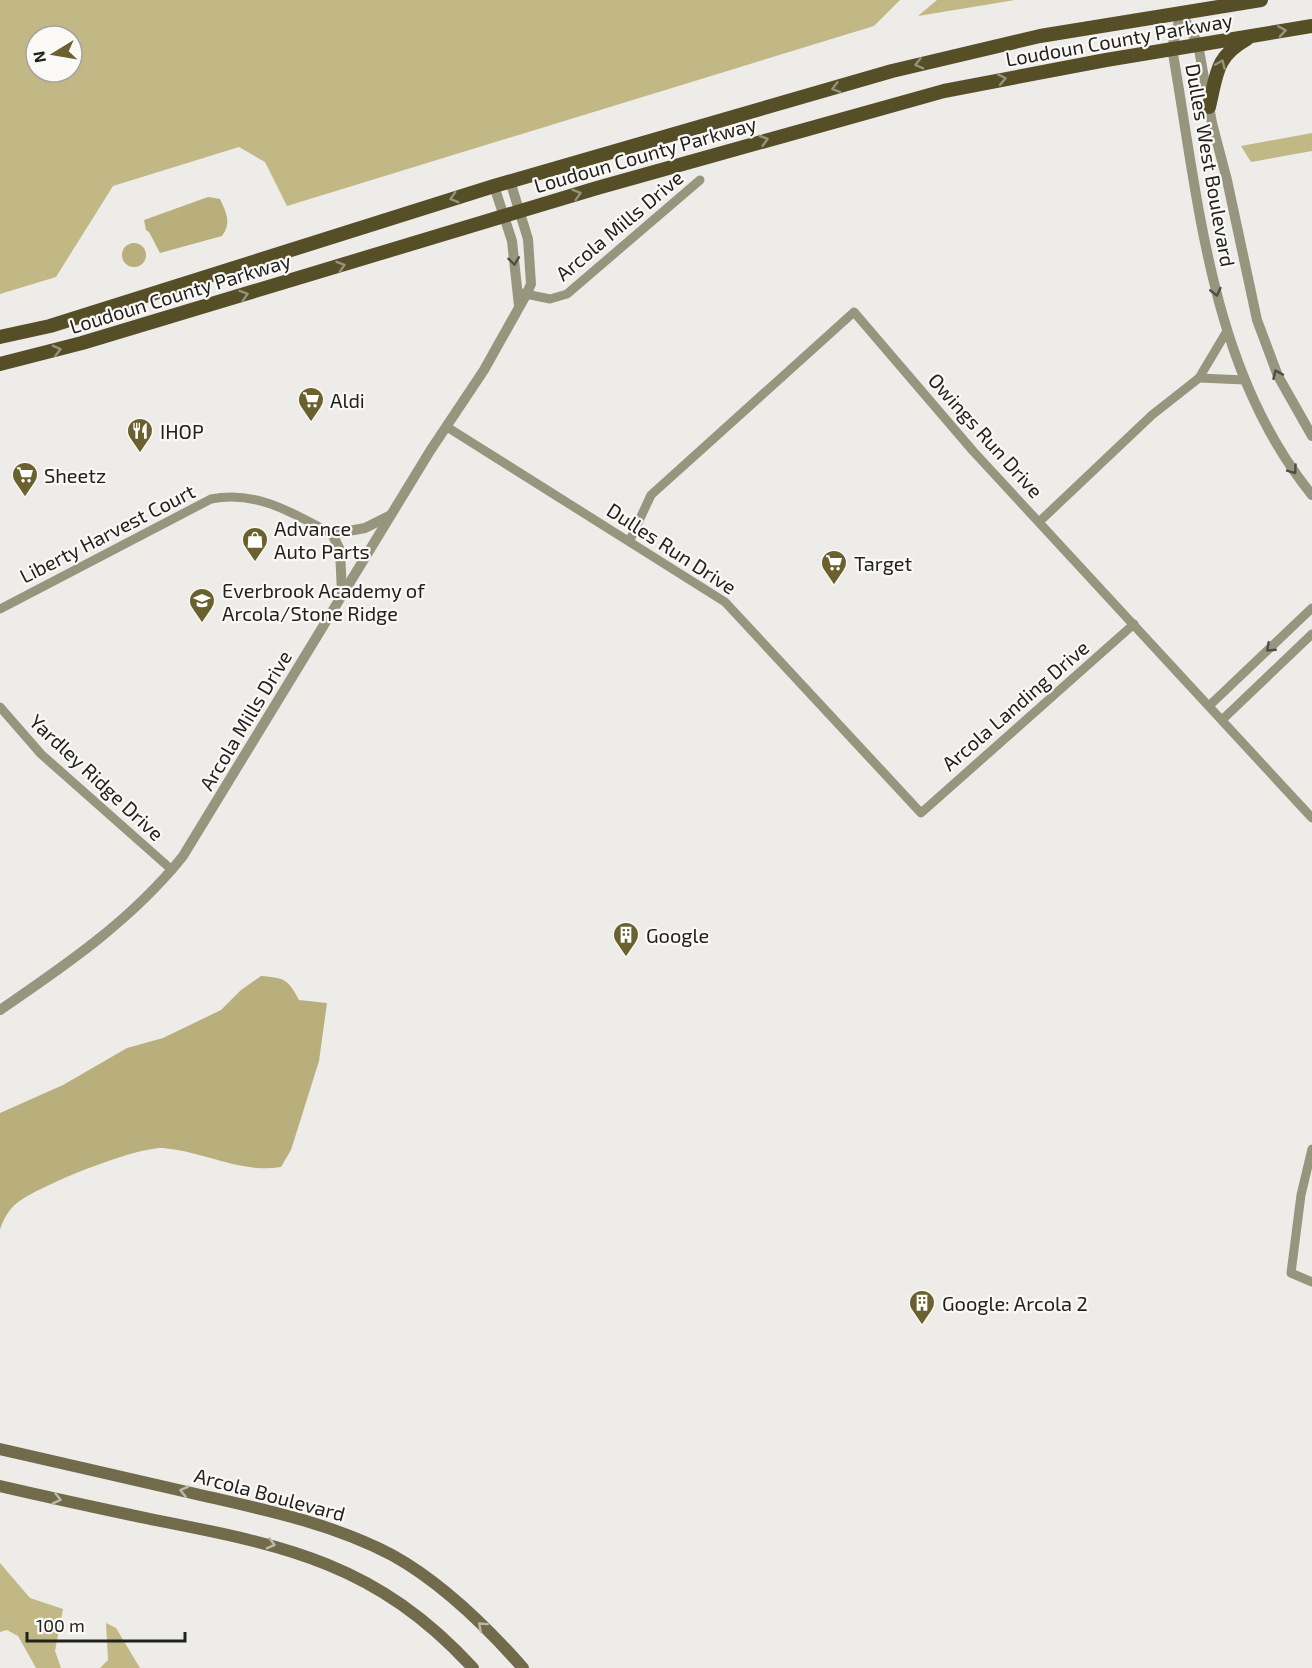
<svg xmlns="http://www.w3.org/2000/svg" width="1312" height="1668" viewBox="0 0 1312 1668" font-family="'Exo 2',sans-serif">
  <style>
    .forest { fill: #c1b885; fill-rule: evenodd }
    .water { fill: #b8af7c }
    .lines { fill: none; stroke-linecap: round; stroke-linejoin: round }
    .minor { stroke: #98957f; stroke-width: 9 }
    .tertiary { stroke: #98957f; stroke-width: 10 }
    .secondary { stroke: #716b4c; stroke-width: 12 }
    .primary { stroke: #554e27; stroke-width: 14 }
    .oneway { stroke: #97927a }
    .oneway2 { stroke: #514f45 }
    .oneway3 { stroke: #bcb9aa }
    .labels { text-anchor: middle; dominant-baseline: central; stroke-width: 4.5; stroke-linejoin: round; paint-order: stroke }
    .street-label { font-size: 20px; fill: #21211f; stroke: #faf9f6 }
    .poi-label { font-size: 20px; fill: #21211f; stroke: #faf9f6; text-anchor: start }
  </style>
  <rect width="100%" height="100%" fill="#edece9"/>
  <g class="forest">
    <path d="M0,0H900L874,26L287,206L265,162L239,147L113,186L56,277L0,294ZM36,36H72V72H36Z"/>
    <polygon points="937,0 1015,0 918,16"/>
    <polygon points="1312,133 1312,151 1251,162 1241,146"/>
    <polygon points="0,1563 30,1598 63,1609 55,1651 61,1668 36,1668 18,1636 7,1630 0,1632"/>
    <polygon points="106,1623 116,1628 140,1668 100,1668 108,1660"/>
  </g>
  <g class="water">
    <path d="M208,197L220,199C226,212 232,223 222,236L160,253L149,232L146,230L144,220Z"/>
    <circle cx="134" cy="255" r="12"/>
    <path d="M261,976C285,978 288,979 299,1000L327,1003L319,1061L291,1150L281,1167C241,1174 203,1151 163,1148C135,1147 40,1185 17,1203C10,1208 2,1221 0,1230V1113L63,1085L127,1048L163,1038L221,1010L241,990Z"/>
  </g>
  <g class="lines">
    <g class="minor">
      <polyline points="521,293 550,299 567,294 700,180"/>
      <polyline points="1199,378 1245,380"/>
      <polyline points="447,427 725,602 921,813 1134,624"/>
      <polyline points="1039,522 1152,415 1199,378 1227,331"/>
      <polyline points="630,540 651,495 854,312 973,451 1312,818"/>
      <path d="M0,609L211,499C257,490 293,513 332,534"/>
      <polyline points="1210,705 1312,608"/>
      <polyline points="0,707 41,754 172,870"/>
      <polyline points="1223,719 1312,634"/>
      <polyline points="1312,1149 1301,1195 1291,1273 1312,1282"/>
    </g>
    <g class="tertiary">
      <path d="M1181,13L1172,48C1199,201 1210,370 1312,495"/>
      <polyline points="1181,13 1198,44 1212,123 1227,180 1257,320 1278,376 1312,436"/>
      <polyline points="494,186 512,241 519,306"/>
      <polyline points="342,593 340,550 332,534 365,528 389,516"/>
      <path d="M0,1010C66,965 133,919 183,856L430,451L484,370L526,295L531,284L528,239L510,181"/>
    </g>
    <g class="secondary">
      <path d="M0,1449C65,1464 131,1479 196,1494C262,1509 331,1523 392,1555C441,1582 486,1626 523,1668"/>
      <path d="M0,1486C52,1498 103,1509 155,1520C288,1546 377,1564 473,1668"/>
    </g>
    <g class="primary">
      <path d="M1209,107C1217,74 1215,57 1247,39"/>
      <polyline points="0,337 50,326 494,186 892,71 1040,36 1261,0"/>
      <polyline points="0,364 82,343 597,188 944,91 1106,60 1312,26"/>
    </g>
  </g>
  <defs><path id="oneway-chevron" d="M-2-3.5L2.5 0L-2 3.5" fill="none" stroke-width="1.6" stroke-linecap="round" stroke-linejoin="round" transform="scale(1.5)"/></defs>
  <g class="oneway">
    <use href="#oneway-chevron" transform="translate(1282 31) rotate(-9)"/>
    <use href="#oneway-chevron" transform="translate(919 64) rotate(165)"/>
    <use href="#oneway-chevron" transform="translate(1221 64) rotate(-67)"/>
    <use href="#oneway-chevron" transform="translate(1002 79) rotate(-11)"/>
    <use href="#oneway-chevron" transform="translate(836 88) rotate(164)"/>
    <use href="#oneway-chevron" transform="translate(764 140) rotate(-16)"/>
    <use href="#oneway-chevron" transform="translate(577 194) rotate(-17)"/>
    <use href="#oneway-chevron" transform="translate(454 198) rotate(163)"/>
    <use href="#oneway-chevron" transform="translate(341 266) rotate(-17)"/>
    <use href="#oneway-chevron" transform="translate(244 295) rotate(-17)"/>
    <use href="#oneway-chevron" transform="translate(57 350) rotate(-15)"/>
  </g>
  <g class="oneway2">
    <use href="#oneway-chevron" transform="translate(514 261) rotate(83)"/>
    <use href="#oneway-chevron" transform="translate(1216 292) rotate(77)"/>
    <use href="#oneway-chevron" transform="translate(1277 374) rotate(-114)"/>
    <use href="#oneway-chevron" transform="translate(1293 470) rotate(55)"/>
    <use href="#oneway-chevron" transform="translate(1270 648) rotate(137)"/>
  </g>
  <g class="oneway3">
    <use href="#oneway-chevron" transform="translate(184 1491) rotate(-167)"/>
    <use href="#oneway-chevron" transform="translate(57 1499) rotate(13)"/>
    <use href="#oneway-chevron" transform="translate(271 1544) rotate(15)"/>
    <use href="#oneway-chevron" transform="translate(482 1626) rotate(-138)"/>
  </g>
  <defs>
    <symbol id="supermarket-pin" viewBox="-11 -11 22 30"><path d="M0 17L-7.5 6A9.5 9.5 0 1 1 7.5 6Z" fill="#6b612e" stroke="#faf9f6"/><path d="M-6-5.5h2.5l.6 2H6L4.5 2H-2.5L-4.4-4H-6ZM-1.5 3.2a1.3 1.3 0 1 0 .1 0ZM3 3.2a1.3 1.3 0 1 0 .1 0Z" fill="#fff"/></symbol>
    <symbol id="restaurant-pin" viewBox="-11 -11 22 30"><path d="M0 17L-7.5 6A9.5 9.5 0 1 1 7.5 6Z" fill="#6b612e" stroke="#faf9f6"/><path d="M-5-6h1v4h1v-4h1v4h1v-4h1v5L-1.5 .5V6h-2V.5L-5-1ZM5-6V6H3V1.5H1.5Q1.5-4 5-6Z" fill="#fff"/></symbol>
    <symbol id="shop-pin" viewBox="-11 -11 22 30"><path d="M0 17L-7.5 6A9.5 9.5 0 1 1 7.5 6Z" fill="#6b612e" stroke="#faf9f6"/><path d="M-5-2.5h2.3a2.7 3.5 0 0 1 5.4 0H5L5.5 6h-11ZM-1.5-2.5h3a1.5 2.3 0 0 0-3 0Z" fill="#fff"/></symbol>
    <symbol id="school-pin" viewBox="-11 -11 22 30"><path d="M0 17L-7.5 6A9.5 9.5 0 1 1 7.5 6Z" fill="#6b612e" stroke="#faf9f6"/><path d="M0-5L7-2L0 1L-7-2ZM-4 1L0 2.5L4 1V4Q0 6-4 4Z" fill="#fff"/></symbol>
    <symbol id="building-pin" viewBox="-11 -11 22 30"><path d="M0 17L-7.5 6A9.5 9.5 0 1 1 7.5 6Z" fill="#6b612e" stroke="#faf9f6"/><path d="M-4-6H4V6H1V3H-1V6H-4ZM-2.5-4.3h1.7v1.8h-1.7ZM.8-4.3h1.7v1.8H.8ZM-2.5-1h1.7V.8h-1.7ZM.8-1h1.7V.8H.8Z" fill="#fff"/></symbol>
  </defs>
  <g fill-rule="evenodd">
    <use href="#supermarket-pin" x="296" y="385" width="30" height="40"/>
    <use href="#restaurant-pin" x="125" y="416" width="30" height="40"/>
    <use href="#supermarket-pin" x="10" y="460" width="30" height="40"/>
    <use href="#shop-pin" x="240" y="525" width="30" height="40"/>
    <use href="#supermarket-pin" x="819" y="548" width="30" height="40"/>
    <use href="#school-pin" x="187" y="586" width="30" height="40"/>
    <use href="#building-pin" x="611" y="920" width="30" height="40"/>
    <use href="#building-pin" x="907" y="1288" width="30" height="40"/>
  </g>
  <g class="labels">
    <g class="street-label">
      <text transform="translate(1119 39) rotate(-10)">Loudoun County Parkway</text>
      <text transform="translate(645 154) rotate(-16)">Loudoun County Parkway</text>
      <text transform="translate(1211 165) rotate(80)">Dulles West Boulevard</text>
      <text transform="translate(619 225) rotate(-40)">Arcola Mills Drive</text>
      <text transform="translate(180 293) rotate(-17)">Loudoun County Parkway</text>
      <text transform="translate(986 435) rotate(48)">Owings Run Drive</text>
      <text transform="translate(107 533) rotate(-27)">Liberty Harvest Court</text>
      <text transform="translate(672 548) rotate(33)">Dulles Run Drive</text>
      <text transform="translate(1015 705) rotate(-41)">Arcola Landing Drive</text>
      <text transform="translate(245 720) rotate(-59)">Arcola Mills Drive</text>
      <text transform="translate(97 777) rotate(43)">Yardley Ridge Drive</text>
      <text transform="translate(270 1494) rotate(15)">Arcola Boulevard</text>
    </g>
    <g class="poi-label">
      <text x="330" y="400">Aldi</text>
      <text x="160" y="431">IHOP</text>
      <text x="44" y="475">Sheetz</text>
      <text x="274" y="528">Advance<tspan x="274" dy="23">Auto Parts</tspan></text>
      <text x="854" y="563">Target</text>
      <text x="222" y="590">Everbrook Academy of<tspan x="222" dy="23">Arcola/Stone Ridge</tspan></text>
      <text x="646" y="935">Google</text>
      <text x="942" y="1303">Google: Arcola 2</text>
    </g>
  </g>
  <g transform="translate(54 54) rotate(259)"><circle r="28" fill="#faf9f6" stroke="#a3a3a0" stroke-width="1.5"/>
  <path d="M0-4.5L10 22L0 15L-10 22Z" fill="#6b612e"/>
  <text y="-9" font-size="16" font-weight="bold" text-anchor="middle" fill="#21211f">N</text>
  </g>
  <path d="M27 1632v9h158v-9" fill="none" stroke="#21211f" stroke-width="3"/>
  <text x="36" y="1632" font-size="18" fill="#21211f" stroke="#faf9f6" stroke-width="4.5" paint-order="stroke">100 m</text>
</svg>
